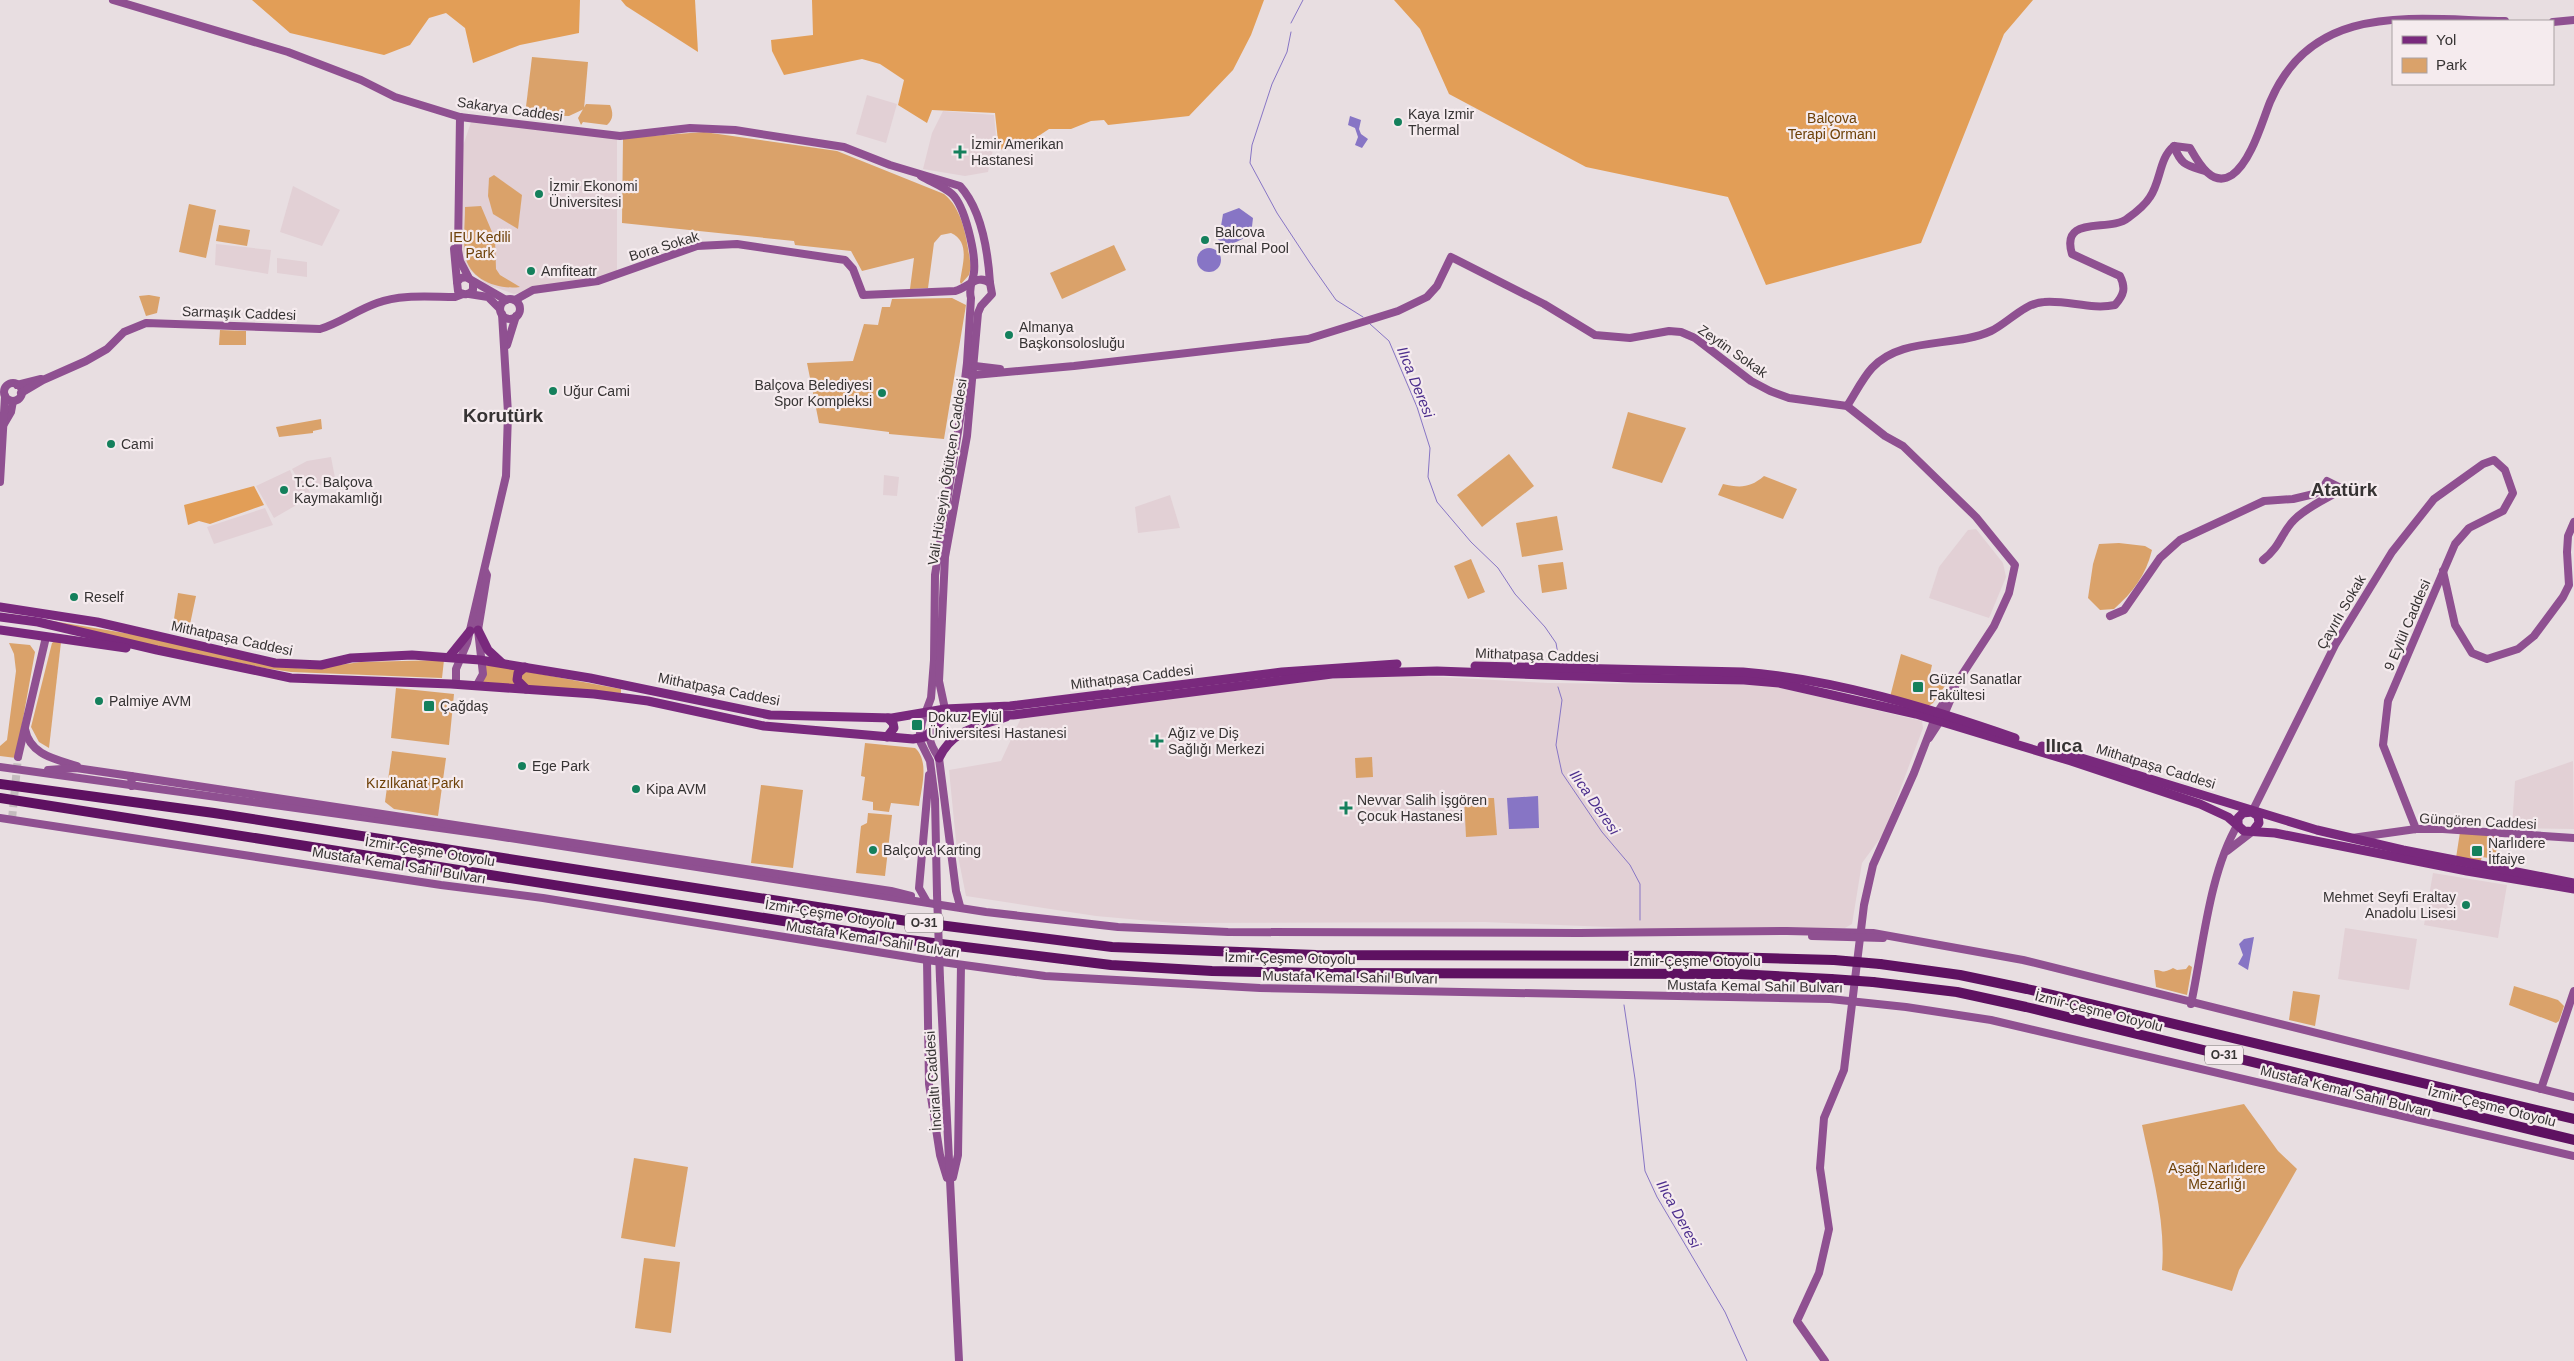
<svg xmlns="http://www.w3.org/2000/svg" width="2574" height="1361" viewBox="0 0 2574 1361" font-family="Helvetica,sans-serif">
  <style>
    .built { fill: #e2d0d5 }
    .green { fill: #daa26a }
    .forest { fill: #e29e57 }
    .water { fill: #8775c5 }
    .lines { fill: none; stroke-linecap: round; stroke-linejoin: round }
    .stream { stroke: #8775c5; stroke-width: 1 }
    .secondary-tunnel { stroke: #c4bcbe; stroke-width: 8; stroke-dasharray: 8 4; stroke-linecap: butt }
    .secondary { stroke: #8f5091; stroke-width: 8 }
    .primary { stroke: #79297d; stroke-width: 9 }
    .highway { stroke: #5e1161; stroke-width: 10 }
    .secondary-bridge { stroke: #8f5091; stroke-width: 8 }
    .highway-bridge { stroke: #5e1161; stroke-width: 10 }
    .poi-dot { fill: #14805c; stroke: #f5ebee; stroke-width: 2 }
    .labels { text-anchor: middle; dominant-baseline: central; stroke-width: 4.5; stroke-linejoin: round; paint-order: stroke }
    .shield { fill: #f5ebee; stroke: #6f6a6b; stroke-width: 1 }
    .shield-label { font-size: 12px; font-weight: bold; fill: #363333 }
    .street-label { font-size: 14px; fill: #363333; stroke: #f5ebee }
    .poi-label { font-size: 14px; fill: #363333; stroke: #f5ebee; text-anchor: start }
    .park-label { font-size: 14px; fill: #6d4007; stroke: #f5ebee }
    .water-label { font-size: 15px; font-style: italic; fill: #4c2e8d; stroke: #f5ebee }
    .district-label { font-size: 19px; font-weight: bold; fill: #363333; stroke: #f5ebee }
  </style>
  <rect width="100%" height="100%" fill="#e8dee1"/>
  <g class="built">
    <polygon points="867,95 897,104 886,143 856,134"/>
    <polygon points="943,111 994,115 996,136 988,172 965,176 923,169 932,133"/>
    <polygon points="472,119 617,138 617,272 598,279 514,294 486,284 462,263 462,157 463,146"/>
    <polygon points="293,186 340,210 322,246 280,232"/>
    <polygon points="216,244 271,250 268,274 215,265"/>
    <polygon points="277,258 307,262 307,277 277,273"/>
    <polygon points="331,457 335,478 312,489 305,477 298,479 292,469 307,461"/>
    <polygon points="290,470 296,483 303,480 312,496 274,518 256,486"/>
    <polygon points="884,475 899,477 897,496 883,495"/>
    <polygon points="1170,495 1180,528 1138,533 1135,507"/>
    <polygon points="265,508 273,525 214,544 207,527"/>
    <polygon points="1976,529 2003,563 2006,577 1989,618 1929,598 1939,567 1968,530"/>
    <polygon points="1405,675 1548,683 1768,685 1922,721 1923,728 1884,833 1862,863 1852,924 1845,928 1656,929 1485,922 1174,923 1096,916 966,896 957,851 949,770 1001,761 1021,718 1312,680"/>
    <polygon points="2573,761 2574,829 2512,828 2515,781"/>
    <polygon points="2433,873 2507,885 2498,938 2424,925"/>
    <polygon points="2345,928 2417,939 2409,990 2338,979"/>
  </g>
  <g class="green">
    <polygon points="532,57 588,62 584,109 569,116 525,115"/>
    <path d="M586,104L610,105C613,112 614,119 607,125L583,122L581,125L578,118Z"/>
    <path d="M704,132L837,151L944,194C964,210 967,242 971,267L969,275L961,284L960,282C962,265 971,242 951,233L941,235L934,243L928,288L910,289L914,258L862,271L851,251L795,245L794,241L622,223L623,138Z"/>
    <polygon points="494,175 522,195 518,229 493,214 488,196 489,178"/>
    <polygon points="189,204 216,210 206,258 179,252"/>
    <path d="M481,206L495,239L496,269L500,275L520,287C498,290 469,280 465,255C463,240 465,222 465,207Z"/>
    <polygon points="219,225 250,230 247,246 216,241"/>
    <polygon points="1114,245 1126,270 1062,299 1050,273"/>
    <polygon points="149,295 160,297 157,313 146,316 139,296"/>
    <polygon points="952,298 966,305 944,439 889,434 889,432 819,423 807,363 853,361 864,324 878,325 882,307 890,307 892,299"/>
    <polygon points="220,330 246,331 246,345 219,345"/>
    <polygon points="1628,412 1686,428 1662,483 1612,468"/>
    <polygon points="321,419 322,429 313,431 313,433 279,437 276,427"/>
    <polygon points="1509,454 1534,486 1482,527 1457,495"/>
    <path d="M1764,476L1797,489L1783,519L1718,495L1723,484C1740,488 1750,488 1764,476Z"/>
    <polygon points="1557,516 1563,550 1522,557 1516,523"/>
    <path d="M2119,543L2145,546L2152,550C2146,575 2133,592 2114,609L2100,610L2088,598L2093,564L2099,544Z"/>
    <polygon points="1471,559 1485,592 1468,599 1454,566"/>
    <polygon points="1563,562 1567,589 1542,593 1538,565"/>
    <polygon points="178,593 196,596 189,629 173,625"/>
    <polygon points="10,614 143,636 283,667 309,669 361,662 444,660 442,678 291,672 264,668 9,616"/>
    <polygon points="55,641 61,642 49,748 39,742 31,727 52,643"/>
    <polygon points="9,643 30,645 35,652 16,758 0,756 0,746 7,740 16,671 14,654"/>
    <polygon points="1901,654 1932,665 1930,674 1949,680 1933,703 1927,707 1890,697"/>
    <polygon points="484,665 518,668 516,685 483,683"/>
    <polygon points="524,671 621,689 621,693 527,686 519,677"/>
    <polygon points="396,688 454,694 449,745 391,738"/>
    <path d="M865,743L915,748C930,761 921,789 919,806L891,803L889,812L873,810V802L862,800L865,777L861,776Z"/>
    <polygon points="392,751 446,758 438,816 394,809 385,802"/>
    <polygon points="1372,757 1373,777 1356,778 1355,758"/>
    <polygon points="761,785 803,790 793,868 751,863"/>
    <polygon points="1464,798 1494,798 1497,835 1466,837"/>
    <polygon points="868,813 892,815 885,876 856,873 861,826 867,823"/>
    <polygon points="2460,832 2499,835 2495,859 2482,857 2480,863 2456,858"/>
    <path d="M2189,965L2192,967L2187,995L2156,987L2154,970C2163,969 2160,975 2173,968L2177,970L2186,969Z"/>
    <polygon points="2514,986 2558,1000 2564,1006 2559,1021 2556,1023 2509,1005"/>
    <polygon points="2293,991 2320,995 2315,1026 2289,1020"/>
    <path d="M2244,1104L2278,1151L2297,1169L2239,1270L2232,1291L2162,1270C2166,1221 2152,1173 2142,1125Z"/>
    <polygon points="634,1158 688,1167 675,1247 621,1238"/>
    <polygon points="644,1258 680,1262 671,1333 635,1328"/>
  </g>
  <g class="forest">
    <polygon points="252,0 580,0 579,33 520,45 473,63 465,28 446,13 429,18 410,45 384,55 290,33"/>
    <polygon points="621,0 695,0 698,52 626,6"/>
    <polygon points="812,0 1264,0 1251,35 1233,70 1189,116 1108,125 1104,120 1091,121 1071,129 1049,129 1031,141 999,150 995,113 932,110 927,123 898,105 904,80 880,64 862,59 784,75 772,51 771,40 813,35"/>
    <polygon points="1394,0 2033,0 2004,34 1921,243 1766,285 1728,197 1586,167 1449,94 1420,29"/>
    <polygon points="254,486 264,505 210,524 199,521 188,525 184,505"/>
  </g>
  <g class="water">
    <polygon points="1350,116 1361,120 1359,129 1361,134 1368,139 1362,148 1355,145 1358,137 1355,128 1348,125"/>
    <polygon points="1239,208 1253,218 1251,235 1234,243 1229,248 1215,237 1220,232 1223,214"/>
    <circle cx="1209" cy="260" r="12"/>
    <polygon points="1538,796 1539,828 1509,829 1507,798"/>
    <polygon points="2254,937 2248,970 2238,964 2243,955 2239,944 2244,939"/>
  </g>
  <g class="lines">
    <g class="stream">
      <polyline points="1291,23 1303,0"/>
      <polyline points="1291,32 1287,52 1272,84 1252,145 1250,163 1277,213 1310,263 1336,300 1363,317"/>
      <polyline points="1370,324 1389,341 1417,407 1430,448 1428,477 1437,502 1471,542 1498,568 1515,594 1545,627 1556,643 1559,660"/>
      <polyline points="1558,687 1562,700 1556,745 1562,773 1602,832 1630,865 1640,884 1640,920"/>
      <polyline points="1624,1005 1635,1079 1645,1171 1657,1197 1725,1312 1747,1361"/>
    </g>
    <polyline class="secondary-tunnel" points="12,819 18,757"/>
    <g class="secondary">
      <path d="M113,0L288,52L361,80L395,97L460,117L620,136L690,128L735,130L844,147L890,165L960,186C982,210 988,252 990,283"/>
      <polyline points="2553,22 2574,20"/>
      <polyline points="460,117 458,250 460,261 469,278"/>
      <path d="M2174,146C2181,165 2186,165 2205,171"/>
      <path d="M921,176C931,182 943,186 952,194C965,206 976,254 974,272C973,282 968,287 971,298L967,363L961,413L935,575L934,660L931,698L922,722L919,739L930,761L935,799L937,894"/>
      <polyline points="454,249 457,282"/>
      <path d="M473,282V290C469,295 463,296 458,291L457,282L461,278L466,277L506,300"/>
      <polyline points="469,294 488,297 500,309"/>
      <circle cx="510" cy="309" r="10"/>
      <path d="M515,300L533,290L598,281L697,246L737,244L845,260L853,269L863,295L955,291C968,288 977,273 990,283L992,294L981,306L978,313L967,436L945,557L939,681L945,709C937,734 919,728 939,758L956,891L960,906"/>
      <polyline points="507,345 516,316"/>
      <polyline points="975,366 1000,369"/>
      <polyline points="974,375 1074,366 1308,339 1398,311 1427,297 1437,286 1451,257 1544,304 1595,335 1630,338 1669,331 1681,332 1695,338 1751,381 1770,391 1789,398 1847,406 1885,436 1903,446 1976,517 2015,565 2009,593 1994,626 1937,713 1914,773 1873,865 1864,905 1844,1070 1824,1118 1820,1168 1829,1229 1819,1273 1797,1321 1825,1361"/>
      <circle cx="13" cy="392" r="9"/>
      <polyline points="17,385 41,379"/>
      <path d="M21,393L43,380L86,361L107,349L124,332L146,323L320,329C340,323 357,310 377,303C401,294 430,297 455,297L463,294"/>
      <path d="M1847,406C1855,394 1862,379 1872,368C1901,336 1954,348 1991,331C2008,323 2024,303 2044,302C2068,300 2091,310 2115,305C2124,295 2126,288 2120,276L2072,254C2060,214 2110,233 2128,218C2135,213 2145,205 2150,197C2161,181 2159,158 2174,146L2190,148C2198,162 2212,188 2232,175C2251,162 2262,122 2270,102C2313,0 2415,20 2505,21"/>
      <polyline points="4,424 11,412 13,401"/>
      <polyline points="0,482 5,396"/>
      <path d="M2263,560C2281,546 2281,533 2294,520C2307,507 2327,498 2343,489"/>
      <polyline points="2443,571 2455,625 2472,653 2487,659 2518,649 2534,636 2563,597 2569,585 2567,552 2568,536 2574,522"/>
      <polyline points="2110,616 2124,610 2160,558 2180,540 2264,501 2293,499 2314,494 2322,489 2327,481 2343,489"/>
      <polyline points="456,684 456,669 467,643 506,476 508,413 502,314"/>
      <polyline points="477,685 483,674 478,630 487,575 485,571"/>
      <path d="M25,729C30,755 55,759 77,766"/>
      <polyline points="1929,738 1944,715 1955,689"/>
      <polyline points="18,757 46,637"/>
      <polyline points="0,767 490,835 986,912 1118,927 1228,932 1579,933 1787,931 1873,933 2023,960 2574,1097"/>
      <polyline points="48,770 76,768 131,776"/>
      <polyline points="132,786 131,776 891,891 911,896"/>
      <polyline points="2252,812 2335,645 2392,552 2434,499 2483,464 2494,460 2505,470 2513,493 2503,511 2469,528 2455,544 2388,701 2383,745 2416,829"/>
      <polyline points="0,818 441,885 543,898 927,960 1045,976 1260,988 1830,999 1906,1007 1991,1020 2574,1156"/>
      <polyline points="2352,838 2416,829 2443,829 2574,838"/>
      <polyline points="2227,851 2253,831"/>
      <polyline points="927,902 919,888 929,775"/>
      <polyline points="1812,936 1883,938"/>
      <polyline points="927,960 929,1084 940,1155 947,1178"/>
      <polyline points="940,979 959,1361"/>
      <path d="M2191,1004C2203,948 2209,873 2238,824"/>
      <polyline points="2541,1089 2574,991"/>
      <polyline points="953,1177 958,1155 961,965"/>
    </g>
    <g class="primary">
      <polyline points="0,607 97,622 275,663 321,665 351,658 412,655 480,660 590,678 770,715 892,718 945,709 1010,706 1282,672 1397,664"/>
      <polyline points="0,617 38,622 157,650 291,678 451,684 594,694 648,701 764,726 913,739 925,737 942,720 954,716 1013,715 1332,674 1437,671 1632,678 1744,680 1779,683 1916,714 2071,761 2200,804 2228,817 2244,831 2275,833 2467,871 2574,889"/>
      <polyline points="0,630 126,648"/>
      <polyline points="478,630 488,650 502,663"/>
      <polyline points="449,657 470,631"/>
      <path d="M1475,666L1743,672C1834,679 1929,708 2015,738"/>
      <polyline points="525,667 518,673 517,680 526,689"/>
      <polyline points="887,737 894,728 893,723 888,718"/>
      <polyline points="2042,746 2317,830 2403,850 2574,883"/>
      <path d="M939,758C953,729 978,727 1006,717"/>
      <polyline points="2238,824 2238,818 2243,813 2252,812 2258,816 2259,823 2253,831"/>
    </g>
    <g class="highway">
      <polyline points="0,784 214,813 907,921 1112,947 1316,955 1691,956 1834,960"/>
      <polyline points="0,798 885,937 1111,965 1212,971 1318,973 1737,974 1831,979"/>
      <polyline points="1880,964 1960,975 2027,989 2574,1119"/>
      <polyline points="1873,982 1957,992 2026,1007 2574,1140"/>
    </g>
    <polyline class="secondary-bridge" points="937,894 940,979"/>
    <g class="highway-bridge">
      <polyline points="1834,960 1880,964"/>
      <polyline points="1831,979 1873,982"/>
    </g>
  </g>
  <g class="poi-dot">
    <circle cx="1398" cy="122" r="5"/>
    <path d="M957.5 144.5h5v5h5v5h-5v5h-5v-5h-5v-5h5z"/>
    <circle cx="539" cy="194" r="5"/>
    <circle cx="1205" cy="240" r="5"/>
    <circle cx="531" cy="271" r="5"/>
    <circle cx="1009" cy="335" r="5"/>
    <circle cx="553" cy="391" r="5"/>
    <circle cx="882" cy="393" r="5"/>
    <circle cx="111" cy="444" r="5"/>
    <circle cx="284" cy="490" r="5"/>
    <circle cx="74" cy="597" r="5"/>
    <rect x="1912" y="681" width="12" height="12" rx="2.5"/>
    <circle cx="99" cy="701" r="5"/>
    <rect x="423" y="700" width="12" height="12" rx="2.5"/>
    <rect x="911" y="719" width="12" height="12" rx="2.5"/>
    <path d="M1154.5 733.5h5v5h5v5h-5v5h-5v-5h-5v-5h5z"/>
    <circle cx="522" cy="766" r="5"/>
    <circle cx="636" cy="789" r="5"/>
    <path d="M1343.5 800.5h5v5h5v5h-5v5h-5v-5h-5v-5h5z"/>
    <circle cx="873" cy="850" r="5"/>
    <rect x="2471" y="845" width="12" height="12" rx="2.5"/>
    <circle cx="2466" cy="905" r="5"/>
  </g>
  <g class="labels">
    <g class="shield">
      <rect x="905" y="913.5" width="38" height="19" rx="4"/>
      <rect x="2205" y="1045.5" width="38" height="19" rx="4"/>
    </g>
    <g class="shield-label">
      <text x="924" y="923">O-31</text>
      <text x="2224" y="1055">O-31</text>
    </g>
    <g class="street-label">
      <text transform="translate(510 109) rotate(8)">Sakarya Caddesi</text>
      <text transform="translate(664 246) rotate(-17)">Bora Sokak</text>
      <text transform="translate(239 313) rotate(2)">Sarmaşık Caddesi</text>
      <text transform="translate(1733 351) rotate(35)">Zeytin Sokak</text>
      <text transform="translate(947 472) rotate(-81)">Vali Hüseyin Öğütçen Caddesi</text>
      <text transform="translate(2341 612) rotate(-60)">Çayırlı Sokak</text>
      <text transform="translate(2407 625) rotate(-67)">9 Eylül Caddesi</text>
      <text transform="translate(232 638) rotate(12)">Mithatpaşa Caddesi</text>
      <text transform="translate(1537 655) rotate(2)">Mithatpaşa Caddesi</text>
      <text transform="translate(1132 677) rotate(-7)">Mithatpaşa Caddesi</text>
      <text transform="translate(719 689) rotate(11)">Mithatpaşa Caddesi</text>
      <text transform="translate(2156 766) rotate(17)">Mithatpaşa Caddesi</text>
      <text transform="translate(2478 821) rotate(3)">Güngören Caddesi</text>
      <text transform="translate(430 851) rotate(9)">İzmir-Çeşme Otoyolu</text>
      <text transform="translate(399 865) rotate(9)">Mustafa Kemal Sahil Bulvarı</text>
      <text transform="translate(830 914) rotate(9)">İzmir-Çeşme Otoyolu</text>
      <text transform="translate(873 939) rotate(9)">Mustafa Kemal Sahil Bulvarı</text>
      <text transform="translate(1290 958) rotate(1)">İzmir-Çeşme Otoyolu</text>
      <text x="1695" y="961">İzmir-Çeşme Otoyolu</text>
      <text transform="translate(1350 977) rotate(1)">Mustafa Kemal Sahil Bulvarı</text>
      <text transform="translate(1755 986) rotate(1)">Mustafa Kemal Sahil Bulvarı</text>
      <text transform="translate(2099 1011) rotate(14)">İzmir-Çeşme Otoyolu</text>
      <text transform="translate(933 1081) rotate(-94)">İnciraltı Caddesi</text>
      <text transform="translate(2346 1091) rotate(14)">Mustafa Kemal Sahil Bulvarı</text>
      <text transform="translate(2492 1106) rotate(14)">İzmir-Çeşme Otoyolu</text>
    </g>
    <g class="poi-label">
      <text x="1408" y="114">Kaya Izmir<tspan x="1408" dy="16">Thermal</tspan></text>
      <text x="971" y="144">İzmir Amerikan<tspan x="971" dy="16">Hastanesi</tspan></text>
      <text x="549" y="186">İzmir Ekonomi<tspan x="549" dy="16">Üniversitesi</tspan></text>
      <text x="1215" y="232">Balcova<tspan x="1215" dy="16">Termal Pool</tspan></text>
      <text x="541" y="271">Amfiteatr</text>
      <text x="1019" y="327">Almanya<tspan x="1019" dy="16">Başkonsolosluğu</tspan></text>
      <text x="872" y="385" text-anchor="end">Balçova Belediyesi<tspan x="872" dy="16">Spor Kompleksi</tspan></text>
      <text x="563" y="391">Uğur Cami</text>
      <text x="121" y="444">Cami</text>
      <text x="294" y="482">T.C. Balçova<tspan x="294" dy="16">Kaymakamlığı</tspan></text>
      <text x="84" y="597">Reself</text>
      <text x="1929" y="679">Güzel Sanatlar<tspan x="1929" dy="16">Fakültesi</tspan></text>
      <text x="109" y="701">Palmiye AVM</text>
      <text x="440" y="706">Çağdaş</text>
      <text x="928" y="717">Dokuz Eylül<tspan x="928" dy="16">Üniversitesi Hastanesi</tspan></text>
      <text x="1168" y="733">Ağız ve Diş<tspan x="1168" dy="16">Sağlığı Merkezi</tspan></text>
      <text x="532" y="766">Ege Park</text>
      <text x="646" y="789">Kipa AVM</text>
      <text x="1357" y="800">Nevvar Salih İşgören<tspan x="1357" dy="16">Çocuk Hastanesi</tspan></text>
      <text x="2488" y="843">Narlıdere<tspan x="2488" dy="16">İtfaiye</tspan></text>
      <text x="883" y="850">Balçova Karting</text>
      <text x="2456" y="897" text-anchor="end">Mehmet Seyfi Eraltay<tspan x="2456" dy="16">Anadolu Lisesi</tspan></text>
    </g>
    <g class="park-label">
      <text x="1832" y="118">Balçova<tspan x="1832" dy="16">Terapi Ormanı</tspan></text>
      <text x="480" y="237">IEU Kedili<tspan x="480" dy="16">Park</tspan></text>
      <text x="415" y="783">Kızılkanat Parkı</text>
      <text x="2217" y="1168">Aşağı Narlıdere<tspan x="2217" dy="16">Mezarlığı</tspan></text>
    </g>
    <g class="water-label">
      <text transform="translate(1416 382) rotate(68)">Ilıca Deresi</text>
      <text transform="translate(1595 802) rotate(55)">Ilıca Deresi</text>
      <text transform="translate(1679 1214) rotate(61)">Ilıca Deresi</text>
    </g>
    <g class="district-label">
      <text x="503" y="415">Korutürk</text>
      <text x="2344" y="489">Atatürk</text>
      <text x="2064" y="745">Ilıca</text>
    </g>
  </g>
  <rect x="2392" y="20" width="162" height="65" fill="#f5ebee" stroke="#a9a1a3"/>
  <rect x="2402" y="36" width="25" height="8" fill="#79297d" stroke="#a9a1a3"/>
  <text x="2436" y="45" font-size="15" fill="#363333">Yol</text>
  <rect x="2402" y="58" width="25" height="15" fill="#daa26a" stroke="#a9a1a3"/>
  <text x="2436" y="70" font-size="15" fill="#363333">Park</text>
</svg>
